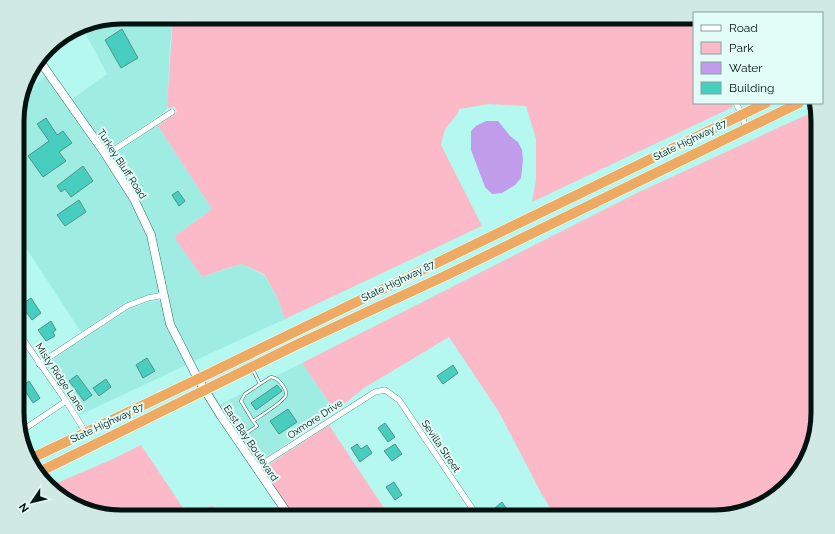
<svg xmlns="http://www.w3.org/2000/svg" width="835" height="534" viewBox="0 0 835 534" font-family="Raleway,sans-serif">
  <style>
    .built { fill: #9fede2 }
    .green { fill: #fcbac8 }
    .water { fill: #c19ceb }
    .building { fill: #47cebf; stroke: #50928a }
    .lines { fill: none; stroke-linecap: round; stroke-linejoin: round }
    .lane-casing { stroke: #2b6f67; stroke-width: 3.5 }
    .street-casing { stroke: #2b6f67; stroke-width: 6 }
    .secondary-casing { stroke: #2b6f67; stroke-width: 9 }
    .highway-casing { stroke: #fff; stroke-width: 11 }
    .lane { stroke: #fff; stroke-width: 2.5 }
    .street { stroke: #fff; stroke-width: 5.5 }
    .secondary { stroke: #fff; stroke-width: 8 }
    .highway { stroke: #eea963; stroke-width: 10 }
    .labels { text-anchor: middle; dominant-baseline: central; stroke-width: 4; stroke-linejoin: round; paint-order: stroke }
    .street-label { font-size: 10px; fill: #001310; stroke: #e2fcf8 }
    .rim { fill: none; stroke: #001310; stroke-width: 5 }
  </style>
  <rect width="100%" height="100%" fill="#b4f8ef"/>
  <g class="built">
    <polygon points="121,17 173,17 170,46 167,108 166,111 107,150 72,99 107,74 81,25"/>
    <polygon points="46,76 131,201 147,238 159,292 148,295 125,303 81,332 18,236 18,108 22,95"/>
    <polygon points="159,124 158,126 212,209 174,237 202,277 242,264 264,275 278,299 285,319 194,361 174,322 154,233 138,196 111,156"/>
    <polygon points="161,300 167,326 186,365 80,415 45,364 129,309 148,302"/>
    <polygon points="302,363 335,411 258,463 219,405"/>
  </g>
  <g class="green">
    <polygon points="173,17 688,17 694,30 694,103 731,103 733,107 532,202 536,180 536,139 526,106 489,104 459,109 458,113 445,129 441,145 482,226 285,319 278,299 264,274 242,264 225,269 202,277 174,237 212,209 158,126 177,112 174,106 169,109 167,106"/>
    <polygon points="817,110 818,114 818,419 801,470 766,503 720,517 556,517 541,493 499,412 449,337 364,388 335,411 302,363 639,192"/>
    <polygon points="329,425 390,517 295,517 262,469"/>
    <polygon points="141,445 189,517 121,517 64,500 52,485 113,459"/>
    <polygon points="210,506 214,507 217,517 193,517"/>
  </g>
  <polygon class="water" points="486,121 498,121 510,136 518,142 522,150 523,160 521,178 515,185 502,193 492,194 485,187 471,150 471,131 476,126"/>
  <g class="building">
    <polygon points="122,29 138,58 121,68 105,40"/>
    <polygon points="46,118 57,135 63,131 72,143 59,152 66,161 43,177 28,156 49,141 37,124"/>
    <polygon points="83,166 93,181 71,197 65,189 61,192 57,186"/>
    <polygon points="178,191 185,201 179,206 172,195"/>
    <polygon points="79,200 86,212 65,226 57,215"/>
    <polygon points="18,277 23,284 18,288"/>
    <polygon points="31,298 41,313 32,320 21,305"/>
    <polygon points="51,321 56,330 53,332 55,336 46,341 38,330"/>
    <polygon points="147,358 155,371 143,378 136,365"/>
    <polygon points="18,365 24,373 18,377"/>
    <polygon points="453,365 458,373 443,384 437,376"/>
    <polygon points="77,375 92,395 84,401 69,381"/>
    <polygon points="106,379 111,387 99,396 93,388"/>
    <polygon points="29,381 40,398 33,403 22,386"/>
    <polygon points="277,385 282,391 256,410 251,403"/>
    <polygon points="288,409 297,422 279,434 270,421"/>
    <polygon points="385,423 395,437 388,442 378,428"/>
    <polygon points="357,444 361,449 367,445 372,453 360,462 351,448"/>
    <polygon points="395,444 402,454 392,461 384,451"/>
    <polygon points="394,482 402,495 395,500 386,487"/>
    <polygon points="502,502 510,514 505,517 501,517 495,508"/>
  </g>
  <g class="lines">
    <defs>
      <g id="lane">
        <path d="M253,370L260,384L271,377C277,378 280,381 283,386C285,389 287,391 286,395C284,402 260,416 253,421L241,401L245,394L260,384"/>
        <polyline points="238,439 257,426 253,421"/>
      </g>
      <g id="street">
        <polyline points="692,17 694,20"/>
        <polyline points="736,103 742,115 746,129"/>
        <polyline points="106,155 172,112"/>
        <polyline points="18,332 66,401 86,433"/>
        <polyline points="39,364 127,306 148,298 164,295"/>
        <polyline points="20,432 66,401"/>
        <polyline points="256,468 375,392 385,390 399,400 478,517"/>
      </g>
      <polyline id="secondary" points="39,60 106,155 134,199 151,235 170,324 198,379 221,416 290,517"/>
      <g id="highway">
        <polyline points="30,459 198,379 766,103"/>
        <polyline points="37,473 296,345 449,274 799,103"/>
      </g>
    </defs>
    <use href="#lane" class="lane-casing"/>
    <use href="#street" class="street-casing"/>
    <use href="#secondary" class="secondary-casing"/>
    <use href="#highway" class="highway-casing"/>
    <use href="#lane" class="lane"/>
    <use href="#street" class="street"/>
    <use href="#secondary" class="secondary"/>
    <use href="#highway" class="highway"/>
  </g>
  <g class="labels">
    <g class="street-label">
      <text transform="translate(690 140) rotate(-26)">State Highway 87</text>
      <text transform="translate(122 164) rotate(57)">Turkey Bluff Road</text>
      <text transform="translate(398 281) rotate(-26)">State Highway 87</text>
      <text transform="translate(60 377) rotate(56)">Misty Ridge Lane</text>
      <text transform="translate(315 419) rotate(-33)">Oxmore Drive</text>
      <text transform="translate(107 423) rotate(-25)">State Highway 87</text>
      <text transform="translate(251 443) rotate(56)">East Bay Boulevard</text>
      <text transform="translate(441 446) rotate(56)">Sevilla Street</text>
    </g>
  </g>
  <path d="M0 0H835V534H0ZM121 24H714A97 97 0 0 1 811 121V413A97 97 0 0 1 714 510H121A97 97 0 0 1 24 413V121A97 97 0 0 1 121 24Z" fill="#d0e9e5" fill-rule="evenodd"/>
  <path class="rim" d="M121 24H714A97 97 0 0 1 811 121V413A97 97 0 0 1 714 510H121A97 97 0 0 1 24 413V121A97 97 0 0 1 121 24Z"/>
  <rect x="693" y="12" width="130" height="92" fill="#e2fcf8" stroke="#889f9b"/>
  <rect x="701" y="25" width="20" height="6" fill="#ffffff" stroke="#889f9b"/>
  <text x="729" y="32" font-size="12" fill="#001310">Road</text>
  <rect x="701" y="42" width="20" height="12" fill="#fcbac8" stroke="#889f9b"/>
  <text x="729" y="52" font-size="12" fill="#001310">Park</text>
  <rect x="701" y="62" width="20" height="12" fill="#c19ceb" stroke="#889f9b"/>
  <text x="729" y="72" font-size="12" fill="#001310">Water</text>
  <rect x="701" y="82" width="20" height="12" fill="#47cebf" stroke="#889f9b"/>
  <text x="729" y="92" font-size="12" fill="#001310">Building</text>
  <g transform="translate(32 502) rotate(235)" stroke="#e2fcf8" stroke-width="3" paint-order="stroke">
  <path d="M0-3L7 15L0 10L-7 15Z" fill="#001310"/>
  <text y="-6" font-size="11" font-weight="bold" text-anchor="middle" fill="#001310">N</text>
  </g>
</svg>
